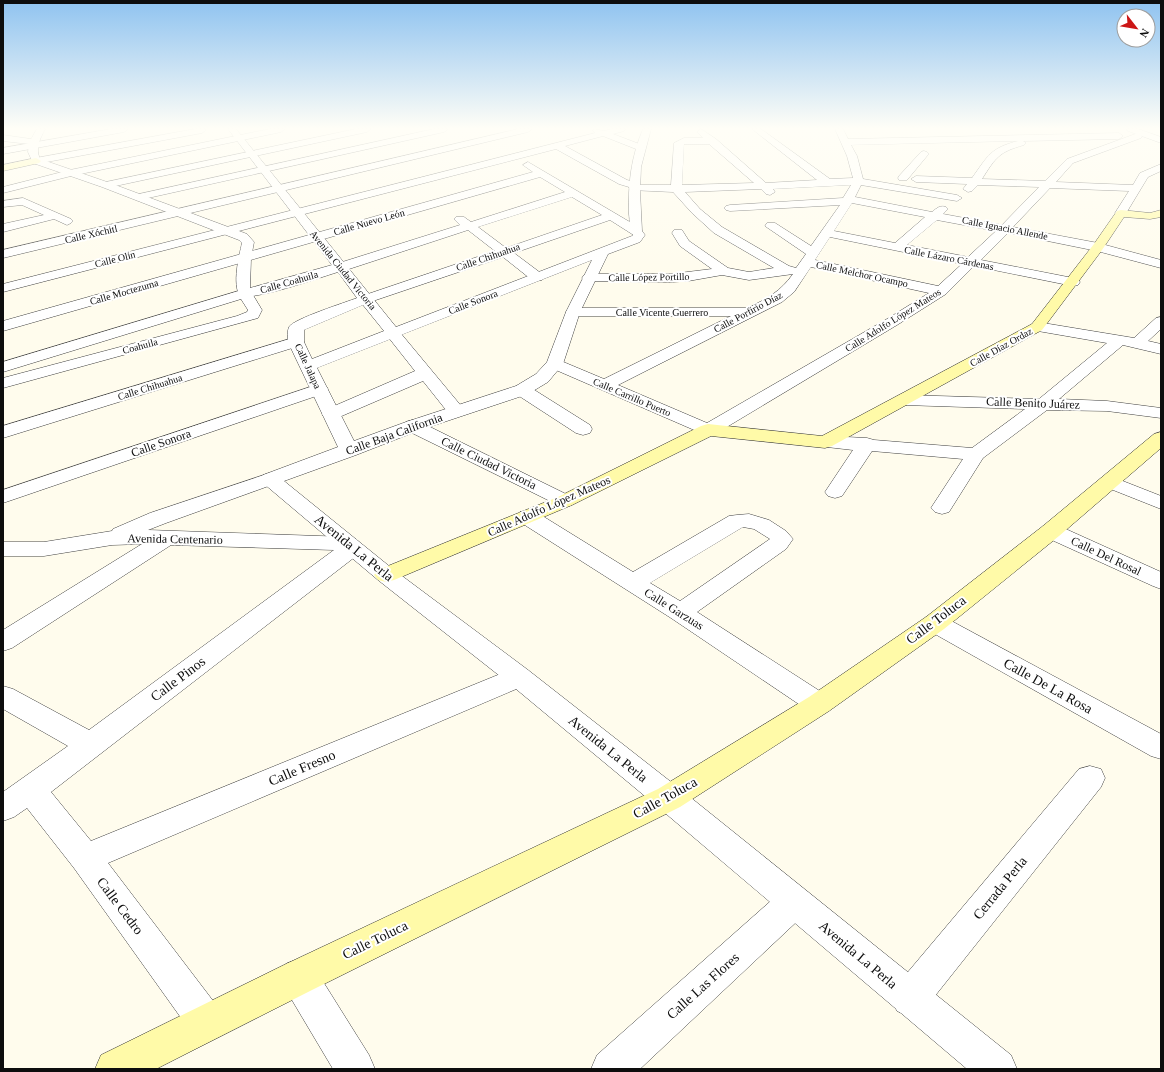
<svg xmlns="http://www.w3.org/2000/svg" width="1164" height="1072" viewBox="0 0 1164 1072" font-family="'Times New Roman',serif">
  <style>
    .lines { fill: none; stroke-linecap: round; stroke-linejoin: round }
    .minor-casing { stroke: #404040; stroke-width: 1 }
    .tertiary-casing { stroke: #404040; stroke-width: 1 }
    .secondary-casing { stroke: #2f2f2f; stroke-width: 1 }
    .minor { fill: #fff; fill-rule: evenodd }
    .tertiary { fill: #fff; fill-rule: evenodd }
    .secondary { fill: #fffaa8; fill-rule: evenodd }
    .labels { text-anchor: middle; dominant-baseline: central; stroke-width: 4; stroke-linejoin: round; paint-order: stroke }
    .far-street-label { font-size: 10px; fill: #0d0d0d; stroke: #fff }
    .street-label { font-size: 12px; fill: #0d0d0d; stroke: #fff }
    .near-street-label { font-size: 14px; fill: #0d0d0d; stroke: #fff }
  </style>
  <rect width="100%" height="100%" fill="#fffced"/>
  <g class="lines">
    <defs>
      <g id="minor">
        <polygon points="111,129 128,129 124,132 3,154 3,148"/>
        <polygon points="195,129 205,129 206,130 202,133 36,164 31,161 36,158"/>
        <polygon points="270,129 285,129 281,132 71,176 3,193 3,187 70,170"/>
        <polygon points="356,129 371,129 367,132 106,188 101,185 106,182"/>
        <polygon points="434,129 448,129 444,132 139,200 134,197 139,194"/>
        <polygon points="518,129 532,129 528,132 3,258 3,250"/>
        <path d="M594,129L604,131L612,129H625L624,131L613,134L642,145L644,147L642,149H636L603,136L565,146L627,180L638,183L639,185H671L674,143L684,138H703L697,132L701,129L716,139L766,183L817,180L752,129H761L830,179L853,178L847,156L835,129H843L848,139L1119,133L1123,136L1119,139L1023,141L1026,143L1024,145C999,152 996,157 982,179L1045,181L1067,159L1138,133L1142,136L1141,138L1073,163L1056,182L1133,185L1140,173L1161,164V171L1148,177L1125,215H1117L1115,213L1129,191L1050,188L1013,227L1098,243L1161,260V268L1097,251L1008,233L981,260L1078,279L1080,282L1078,285L1073,286L974,266L946,294L897,325L715,434L708,436L549,367L547,364L549,361L555,359L561,361L604,379L731,316H573L568,315L566,312L568,309L573,308H748C768,298 780,292 793,274L749,280L722,275L688,281L671,282L584,281L582,278L584,275L589,274H671L712,269L680,246L672,233L674,230H682L689,241L728,268L749,272L774,268L714,233L692,213L673,192L630,190L629,187L619,184L556,149L3,292V284L595,133L593,131ZM1018,141C990,148 988,156 972,178L916,176L911,179L916,182L967,184L963,189L968,192L972,191L978,185L1039,187L1002,225L943,214L948,209L946,207C940,205 937,208 932,212L855,197L861,185L957,201L962,198L957,195L863,179L857,156L851,145ZM684,144H709L754,183L682,185ZM851,185L843,198L730,205L726,206L724,208L726,210L730,211L840,205L811,246L775,223H767L765,226L806,254L796,268L789,266L722,227L700,209L685,192L761,189L766,194L770,195L775,192L773,189ZM852,203L925,217L895,243L834,231ZM937,220L996,231L968,257L907,245ZM830,237L962,264L938,286L815,260ZM811,267L929,293L887,319L707,423L618,385L782,302L794,292Z"/>
        <polygon points="924,151 927,152 929,154 927,156 907,180 899,180 898,178 899,176 921,152"/>
        <path d="M528,162L640,228L642,231L640,234H632L610,220L514,253L542,274L544,277L542,280H532L503,257L367,303L362,302L360,299L362,296L495,251L468,230L346,270H336L334,267L336,264L460,225L454,219L456,217H464L471,222L565,192L540,177L3,331V321L533,172L523,165ZM572,197L602,215L506,248L478,227Z"/>
        <polygon points="23,198 71,219 73,221 71,223 67,225 54,219 3,232 3,224 44,215 22,205 3,207 3,201"/>
        <polygon points="245,289 250,290 262,310 258,318 3,388 3,378 237,316 247,312 248,310 241,299 3,372 3,362"/>
        <polygon points="1161,317 1161,329 1148,341 1161,344 1161,354 1123,345 1059,399 1107,401 1161,408 1161,418 1107,411 1047,410 983,458 949,512 942,514 935,512 931,508 963,459 872,451 842,496 835,498 828,496 825,492 853,450 818,446 816,442 818,438 825,436 867,438 874,440 972,448 1025,409 904,405 898,404 895,400 898,396 904,395 1039,399 1107,343 1032,330 1029,327 1032,324 1037,322 1134,338 1156,318"/>
        <polygon points="393,328 398,330 462,407 465,411 462,415 456,416 450,415 423,381 337,418 331,419 325,418 322,414 325,410 415,371 385,333 388,330"/>
        <polygon points="296,337 302,339 304,342 302,345 3,438 3,426"/>
        <polygon points="319,384 325,385 328,389 325,393 3,503 3,490"/>
        <polygon points="522,385 528,386 590,425 592,429 590,433 583,435 576,433 516,394 513,390 516,386"/>
        <polygon points="413,420 420,422 572,497 575,501 572,505 565,507 558,505 406,430 404,426 406,422"/>
        <polygon points="270,473 277,475 280,479 277,483 166,523 148,530 348,537 356,539 363,548 360,553 51,792 91,841 510,670 519,667 528,670 532,677 528,684 108,863 220,1010 226,1023 220,1036 207,1042 194,1036 74,868 27,808 14,817 3,821 3,792 68,746 3,709 3,686 13,689 89,730 334,550 171,545 12,648 3,651 3,630 142,544 112,545 44,556 3,556 3,542 44,542 112,531 113,529 150,513"/>
        <polygon points="1110,476 1161,496 1161,509 1103,486 1100,482 1103,478"/>
        <path d="M528,511L536,512L633,572L729,516L737,515L749,514L769,520L786,531L793,539L786,549L697,612L829,697L833,704L829,711L819,714L809,711L671,618L520,522L517,517L520,512ZM743,527L754,529L770,539L680,601L650,583Z"/>
        <polygon points="1051,524 1059,526 1161,572 1161,589 1153,586 1043,536 1040,531 1043,526"/>
        <polygon points="935,615 944,617 1161,734 1161,759 1151,756 926,629 923,623 926,617"/>
        <polygon points="1090,766 1101,769 1105,778 1101,787 923,1011 910,1017 897,1011 891,998 897,985 1079,769"/>
        <polygon points="794,886 806,891 811,902 806,913 640,1069 591,1069 597,1055 782,891"/>
        <polygon points="299,959 312,964 369,1055 375,1069 333,1069 286,990 281,977 286,964"/>
      </g>
      <g id="tertiary">
        <path d="M37,129H45C40,139 35,148 40,159L110,183L247,234L254,242L251,258L250,288L332,265L228,129H236L396,327L632,236L633,235C629,229 630,221 629,214C628,184 631,157 643,129H651L641,167L640,191L642,231L645,235L640,242L608,254L580,312L563,364L548,382L528,394L420,430L356,455L284,481L394,570L528,670L680,789L1011,1055L1017,1069H967L658,807L510,684L378,580L263,483L260,479L263,475L338,447L288,342C288,338 287,331 289,327C293,319 347,302 357,298L338,272C318,278 257,300 240,296C232,284 239,256 242,243L239,240L102,187L33,163L28,152L29,144L3,141V135L31,139ZM592,260L566,312L547,362L536,374L516,386L406,422L354,441L317,368ZM363,305L384,331L312,359L304,342V330Z"/>
        <polygon points="1127,129 1138,129 1161,137 1161,143 1128,131"/>
      </g>
      <g id="secondary">
        <polygon points="36,158 41,161 39,163 3,171 3,165"/>
        <polygon points="1121,210 1150,213 1161,210 1161,217 1150,219 1124,217 1102,250 1042,330 832,446 825,448 711,436 572,505 394,580 386,582 378,580 374,575 378,570 558,497 701,426 708,424 822,436 1032,324 1094,244 1117,211"/>
        <polygon points="1161,432 1161,448 1059,536 944,629 829,711 680,807 312,990 156,1069 95,1069 101,1055 286,964 658,789 809,697 926,617 1043,526 1154,434"/>
      </g>
    </defs>
    <use href="#minor" class="minor-casing"/>
    <use href="#tertiary" class="tertiary-casing"/>
    <use href="#secondary" class="secondary-casing"/>
    <use href="#minor" class="minor"/>
    <use href="#tertiary" class="tertiary"/>
    <use href="#secondary" class="secondary"/>
  </g>
  <linearGradient id="sky" x2="0" y2="1"><stop stop-color="#8fc3f0"/><stop offset="0.46" stop-color="#fffef7"/><stop offset="1" stop-color="#fffef7" stop-opacity="0"/></linearGradient>
  <rect width="1164" height="279" fill="url(#sky)"/>
  <g class="labels">
    <g class="far-street-label">
      <text transform="translate(369 222) rotate(-16)">Calle Nuevo León</text>
      <text transform="translate(1005 228) rotate(11)">Calle Ignacio Allende</text>
      <text transform="translate(91 234) rotate(-13)">Calle Xóchitl</text>
      <text transform="translate(488 257) rotate(-19)">Calle Chihuahua</text>
      <text transform="translate(949 258) rotate(11)">Calle Lázaro Cárdenas</text>
      <text transform="translate(115 259) rotate(-14)">Calle Olin</text>
      <text transform="translate(343 270) rotate(51)">Avenida Ciudad Victoria</text>
      <text transform="translate(862 274) rotate(12)">Calle Melchor Ocampo</text>
      <text transform="translate(649 277) rotate(-1)">Calle López Portillo</text>
      <text transform="translate(289 282) rotate(-16)">Calle Coahuila</text>
      <text transform="translate(124 292) rotate(-16)">Calle Moctezuma</text>
      <text transform="translate(473 302) rotate(-21)">Calle Sonora</text>
      <text x="662" y="312">Calle Vicente Guerrero</text>
      <text transform="translate(748 312) rotate(-28)">Calle Porfirio Díaz</text>
      <text transform="translate(893 320) rotate(-32)">Calle Adolfo López Mateos</text>
      <text transform="translate(140 346) rotate(-15)">Coahuila</text>
      <text transform="translate(1001 347) rotate(-29)">Calle Díaz Ordaz</text>
      <text transform="translate(308 366) rotate(65)">Calle Jalapa</text>
      <text transform="translate(150 387) rotate(-17)">Calle Chihuahua</text>
      <text transform="translate(632 397) rotate(23)">Calle Carrillo Puerto</text>
    </g>
    <g class="street-label">
      <text transform="translate(1033 403) rotate(2)">Calle Benito Juárez</text>
      <text transform="translate(394 434) rotate(-20)">Calle Baja California</text>
      <text transform="translate(161 443) rotate(-19)">Calle Sonora</text>
      <text transform="translate(489 463) rotate(26)">Calle Ciudad Victoria</text>
      <text transform="translate(549 506) rotate(-24)">Calle Adolfo López Mateos</text>
      <text transform="translate(175 539) rotate(1)">Avenida Centenario</text>
      <text transform="translate(1106 556) rotate(25)">Calle Del Rosal</text>
      <text transform="translate(674 609) rotate(32)">Calle Garzuas</text>
    </g>
    <g class="near-street-label">
      <text transform="translate(354 548) rotate(39)">Avenida La Perla</text>
      <text transform="translate(936 620) rotate(-37)">Calle Toluca</text>
      <text transform="translate(178 679) rotate(-37)">Calle Pinos</text>
      <text transform="translate(1048 686) rotate(29)">Calle De La Rosa</text>
      <text transform="translate(608 749) rotate(39)">Avenida La Perla</text>
      <text transform="translate(302 768) rotate(-23)">Calle Fresno</text>
      <text transform="translate(665 798) rotate(-29)">Calle Toluca</text>
      <text transform="translate(1000 888) rotate(-51)">Cerrada Perla</text>
      <text transform="translate(120 906) rotate(53)">Calle Cedro</text>
      <text transform="translate(375 940) rotate(-26)">Calle Toluca</text>
      <text transform="translate(858 955) rotate(40)">Avenida La Perla</text>
      <text transform="translate(703 986) rotate(-42)">Calle Las Flores</text>
    </g>
  </g>
  <rect width="1164" height="1072" fill="none" stroke="#0d0d0d" stroke-width="8"/>
  <g transform="translate(1136 28) rotate(121)"><circle r="19" fill="#ffffff" stroke="#9e9e9e"/>
  <path d="M0-3L7 15L0 10L-7 15Z" fill="#cc1616"/>
  <text y="-6" font-size="11" font-weight="bold" text-anchor="middle" fill="#0d0d0d">N</text>
  </g>
</svg>
